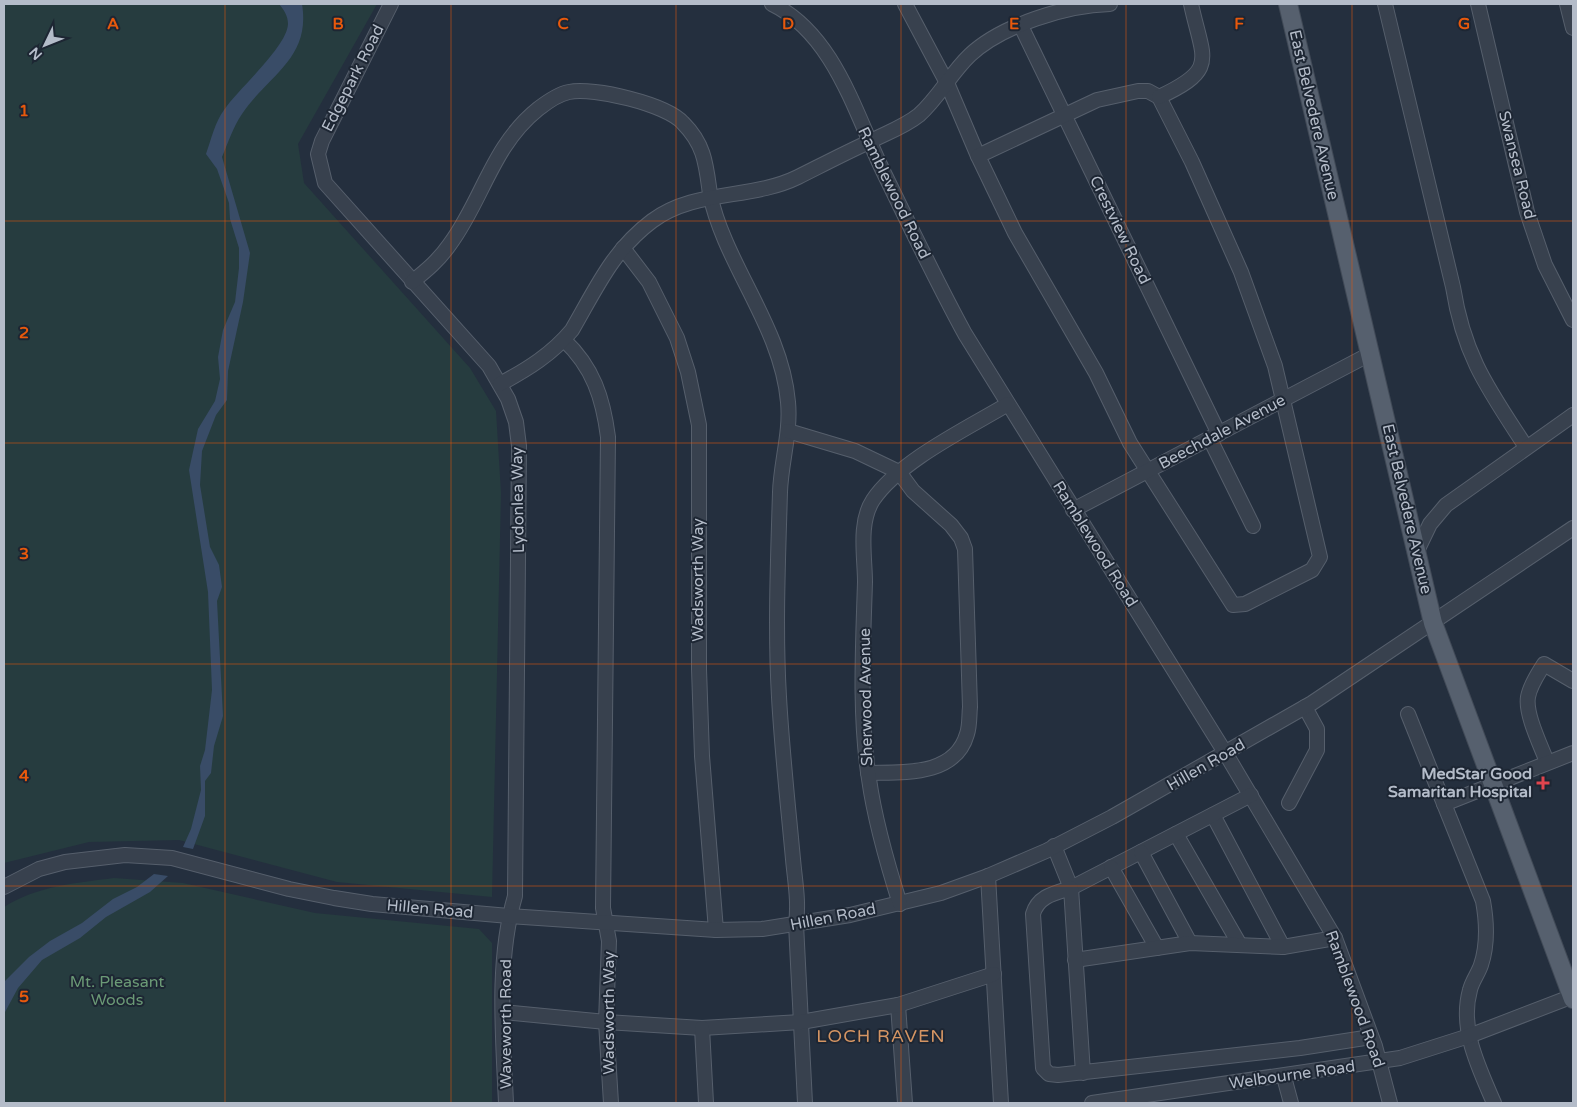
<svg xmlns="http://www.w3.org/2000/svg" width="1577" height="1107" viewBox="0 0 1577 1107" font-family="'Varela Round',sans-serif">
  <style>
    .green { fill: #263c3f }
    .water { fill: #394c67 }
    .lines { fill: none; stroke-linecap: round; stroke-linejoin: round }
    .minor-casing { stroke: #565f6c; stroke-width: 16 }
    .major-casing { stroke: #414a57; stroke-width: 20 }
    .minor { stroke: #38414e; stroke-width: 14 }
    .major { stroke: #56606e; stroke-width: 18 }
    .grid { fill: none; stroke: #e8590c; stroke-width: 1; stroke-opacity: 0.55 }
    .health-dot { fill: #e0444e; stroke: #1d2633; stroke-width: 2 }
    .labels { text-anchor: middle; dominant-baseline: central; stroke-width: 4; stroke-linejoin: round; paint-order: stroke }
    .street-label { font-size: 16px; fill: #b4bcc9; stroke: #1d2633 }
    .poi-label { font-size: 16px; font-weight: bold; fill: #b4bcc9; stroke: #1d2633; text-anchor: end }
    .park-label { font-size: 16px; fill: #6b9a76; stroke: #1d2633 }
    .neighbourhood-label { font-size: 18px; letter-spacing: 1px; fill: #d59563; stroke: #1d2633 }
    .grid-label { font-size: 16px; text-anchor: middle; font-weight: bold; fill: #e8590c; stroke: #1d2633; stroke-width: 4; stroke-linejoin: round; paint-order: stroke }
  </style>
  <rect width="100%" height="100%" fill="#242f3e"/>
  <g class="green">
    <polygon points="4,4 377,4 298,144 304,183 470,368 496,411 501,493 492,897 337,882 179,840 89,842 4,863"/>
    <path d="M114,878L183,883L315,913L479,929L492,943V1103H4V907C37,886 76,883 114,878Z"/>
  </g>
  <g class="water">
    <path d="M279,4H302C311,59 268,75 242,114C233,127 228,143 222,157L250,253L243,302L228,371L227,400L216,415L202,451L200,485L210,547L219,565L222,587L217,601L223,716L214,746L211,773L205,781V816L193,849L183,847L191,829L201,790L200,766L205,750L212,690L208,592L189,470L198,429L215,401L220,379L218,357L223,330L235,302L239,268V248L230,219L229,203L217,169L206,154C211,140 215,122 224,110C238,89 287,47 288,24C288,16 284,10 279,4Z"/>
    <polygon points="154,874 168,876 150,892 106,917 80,938 42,960 18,988 4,1014 4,982 29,957 50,941 82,923 113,899 137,887"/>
  </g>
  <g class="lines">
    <defs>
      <g id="minor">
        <path d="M391,4L322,141L318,154L325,183L489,366L508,399L516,422L519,446L515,896C496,962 503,1035 506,1103"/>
        <path d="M772,4C834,34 855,113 883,171C910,226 936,281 965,334L1226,754L1335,938L1375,1046L1390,1103"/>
        <polyline points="905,4 947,83 978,156"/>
        <path d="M1385,4L1453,287C1464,357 1489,390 1526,447"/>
        <polyline points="1478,4 1527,212 1545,265 1573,320"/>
        <polyline points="1567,4 1573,28"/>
        <polyline points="1021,26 1219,434"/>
        <polygon points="1138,91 1148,91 1159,97 1192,162 1241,272 1275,366 1320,557 1312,570 1245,604 1233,605 1130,443 1096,373 1015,233 978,156 1097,100"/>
        <path d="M1159,97C1219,69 1203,60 1191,4"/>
        <polyline points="623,248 649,282 677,338 688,372 699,425 699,669 702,756 716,930"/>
        <path d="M412,282C427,270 439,260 450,244C483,199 492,146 538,109C547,102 558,94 569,92C594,87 666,104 683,123C705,145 706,165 710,194C713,209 719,226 725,240C747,292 783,343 788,402C791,432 781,462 780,492C778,560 775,629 779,697C782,751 788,805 793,859C795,882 799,901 796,924L805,1103"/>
        <path d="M564,340C593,367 603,398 608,437L603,908L609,941L606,1022L611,1103"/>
        <path d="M500,384C528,369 552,354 572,330C596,289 612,251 652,221C695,189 751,200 798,177C822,165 845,153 869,142C886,133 904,127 919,115C939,97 951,73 970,55C1002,25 1067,5 1110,4"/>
        <path d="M788,431L855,451L899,472L913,491L951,525L961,538L965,549L970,707C969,715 970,725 967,734C955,777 902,772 868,773"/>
        <polyline points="1210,439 1253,526"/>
        <polyline points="1073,510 1370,354"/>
        <polyline points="1417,551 1430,524 1446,505 1573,415"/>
        <path d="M1408,714L1483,901C1487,923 1488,944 1481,965C1478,974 1472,981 1470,990C1459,1029 1479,1068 1494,1103"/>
        <path d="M1547,762C1541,746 1525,714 1528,697C1530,685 1538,674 1544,664L1573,681"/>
        <polyline points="1289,803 1317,750 1317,729 1305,707"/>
        <polyline points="1444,804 1573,753"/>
        <polyline points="1213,815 1283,947"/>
        <polyline points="1176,834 1240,945"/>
        <polyline points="1054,846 1071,888 1251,795"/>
        <polyline points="1141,852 1190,943"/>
        <polyline points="1111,867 1157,948"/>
        <polyline points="988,876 1001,1103"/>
        <polyline points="4,887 39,869 65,862 125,855 172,858 289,889 334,898 372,904 509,916 716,930 762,929 850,915 941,893 988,876 1046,851 1112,817 1312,703 1573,528"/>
        <path d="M900,904C887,863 875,822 869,779C859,714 863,647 865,582C865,557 858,523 873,500C899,461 968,428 1008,404"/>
        <polyline points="1075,960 1190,943 1283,947 1335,938"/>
        <polyline points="898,1005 905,1103"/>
        <polyline points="503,1012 606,1022 702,1028 801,1022 898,1005 994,974"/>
        <polyline points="702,1028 706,1103"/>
        <path d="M1083,1073L1071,888C1055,893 1038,896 1033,914L1043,1068L1049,1074L1058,1075L1300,1048L1371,1037"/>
        <polyline points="1284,1077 1291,1103"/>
        <polyline points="1092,1103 1400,1058 1469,1036 1573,996"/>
      </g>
      <polyline id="major" points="1288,4 1433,623 1573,999"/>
    </defs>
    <use href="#minor" class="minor-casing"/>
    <use href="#major" class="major-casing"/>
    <use href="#minor" class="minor"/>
    <use href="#major" class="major"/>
  </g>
  <path class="grid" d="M225,4V1103M451,4V1103M676,4V1103M901,4V1103M1126,4V1103M1352,4V1103M4,221H1573M4,443H1573M4,664H1573M4,886H1573"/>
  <path class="health-dot" d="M1540.5 775.5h5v5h5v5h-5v5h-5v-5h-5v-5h5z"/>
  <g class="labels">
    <g class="street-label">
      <text transform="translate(353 78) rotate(-63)">Edgepark Road</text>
      <text transform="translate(1314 115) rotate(77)">East Belvedere Avenue</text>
      <text transform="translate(1517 165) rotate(76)">Swansea Road</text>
      <text transform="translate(894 193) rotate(64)">Ramblewood Road</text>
      <text transform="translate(1120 230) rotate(64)">Crestview Road</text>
      <text transform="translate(1222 432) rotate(-28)">Beechdale Avenue</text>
      <text transform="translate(518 500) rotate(-91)">Lydonlea Way</text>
      <text transform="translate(1407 509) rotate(77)">East Belvedere Avenue</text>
      <text transform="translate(1095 544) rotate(58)">Ramblewood Road</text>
      <text transform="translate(698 580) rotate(-90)">Wadsworth Way</text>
      <text transform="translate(866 697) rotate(-91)">Sherwood Avenue</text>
      <text transform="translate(1206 765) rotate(-30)">Hillen Road</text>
      <text transform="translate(430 909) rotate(5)">Hillen Road</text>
      <text transform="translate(833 917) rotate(-11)">Hillen Road</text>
      <text transform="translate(1355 999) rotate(70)">Ramblewood Road</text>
      <text transform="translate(609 1013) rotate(-90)">Wadsworth Way</text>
      <text transform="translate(506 1024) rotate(-90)">Waveworth Road</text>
      <text transform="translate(1292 1075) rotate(-8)">Welbourne Road</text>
    </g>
    <g class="poi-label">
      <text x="1532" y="774">MedStar Good<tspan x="1532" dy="18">Samaritan Hospital</tspan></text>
    </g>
    <g class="park-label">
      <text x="117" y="982">Mt. Pleasant<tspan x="117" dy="18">Woods</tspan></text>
    </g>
    <g class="neighbourhood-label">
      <text x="881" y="1036">LOCH RAVEN</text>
    </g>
  </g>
  <g class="grid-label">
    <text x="113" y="29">A</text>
    <text x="338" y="29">B</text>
    <text x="563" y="29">C</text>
    <text x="788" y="29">D</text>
    <text x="1014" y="29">E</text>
    <text x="1239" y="29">F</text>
    <text x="1464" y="29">G</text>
    <text x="24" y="116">1</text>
    <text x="24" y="338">2</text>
    <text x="24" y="559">3</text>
    <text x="24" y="781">4</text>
    <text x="24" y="1002">5</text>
  </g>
  <rect width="1577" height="1107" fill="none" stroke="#b4bcc9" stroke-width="10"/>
  <g transform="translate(45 45) rotate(227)" stroke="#1d2633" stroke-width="4" paint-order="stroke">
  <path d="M0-4L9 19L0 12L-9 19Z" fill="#b4bcc9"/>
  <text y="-8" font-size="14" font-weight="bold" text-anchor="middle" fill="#b4bcc9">N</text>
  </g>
</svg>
